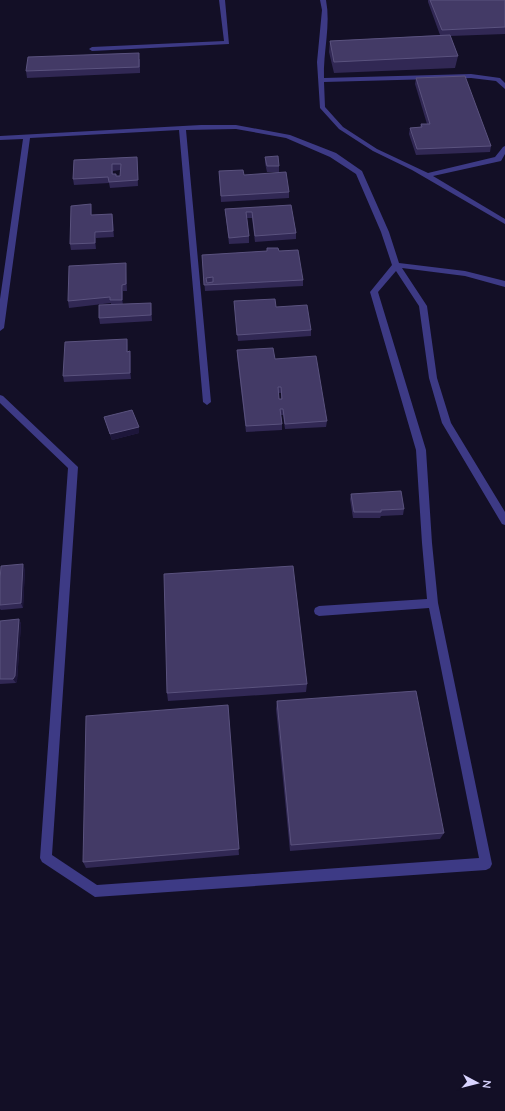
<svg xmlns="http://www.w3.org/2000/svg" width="505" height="1111" viewBox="0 0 505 1111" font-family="'Nunito Sans',sans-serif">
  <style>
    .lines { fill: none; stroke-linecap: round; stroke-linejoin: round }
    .service { fill: #3d3a85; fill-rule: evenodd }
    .wall { fill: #312854; fill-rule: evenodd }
    .shaded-wall { fill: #1d163a }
    .building { fill: #433a66; stroke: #5a527e; fill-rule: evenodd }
  </style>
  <rect width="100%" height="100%" fill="#130f26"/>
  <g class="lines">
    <g class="service">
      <polygon points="219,0 225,0 229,44 92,51 89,49 92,47 224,41"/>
      <path d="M320,0H326C331,25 323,52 324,78L471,74L500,78L505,83V89L496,81L471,78L324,82L325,107L343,127L377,149L428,173L495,157L503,147L505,146V154L501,161L433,176L505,219V224L412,170L373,151L339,129L320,108L317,62L322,10Z"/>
      <polygon points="201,125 236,125 290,135 336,153 362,171 389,232 399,263 465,271 505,281 505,287 465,276 402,268 427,306 437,378 451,423 505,512 505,525 502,524 442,423 429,378 419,306 396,271 378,292 426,450 432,543 438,603 492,864 490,868 486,870 95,897 42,862 40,858 68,468 0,403 0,395 3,396 78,467 52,855 97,885 479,858 429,608 319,616 315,614 314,611 315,608 319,606 427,599 422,543 416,450 370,292 392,265 381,232 356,174 330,157 286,138 236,129 186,130 211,402 207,405 203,402 179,130 30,138 4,328 0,331 0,299 23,139 0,140 0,136"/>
    </g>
  </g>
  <g class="wall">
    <polygon points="428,0 505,0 505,34 450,36 458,56 455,68 334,73 329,52 330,41 440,35 428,2"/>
    <polygon points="140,59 140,73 27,78 26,71"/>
    <polygon points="416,78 491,146 490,152 416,155 409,134 410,128 420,127 421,124 427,124 415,84"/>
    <path d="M137,157L138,186L110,188L109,183L74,185L73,179L74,160ZM120,170V176H116L113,174V171Z"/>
    <polygon points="265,157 279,166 279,172 267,172 265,163"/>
    <polygon points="219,171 244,175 289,192 289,198 221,202"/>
    <polygon points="291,205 296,233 296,239 255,242 252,218 247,218 249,236 249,243 229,244 225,209"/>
    <polygon points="92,211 92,215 112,214 113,220 114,237 96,238 96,249 71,250 70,244"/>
    <polygon points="267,251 279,251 303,280 303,286 205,291 202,255"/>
    <polygon points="126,269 127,291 123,291 123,304 151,303 152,321 100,324 99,318 111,304 111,303 69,308 68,301"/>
    <polygon points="234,301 276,307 311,330 311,336 238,341"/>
    <polygon points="128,345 128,352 131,357 131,379 64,382 63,376"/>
    <path d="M237,350L275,359L327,421L326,427L285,429L283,415H281L282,424V430L246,432L237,356ZM279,393H281V399H279Z"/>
    <polygon points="104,417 139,427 139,433 112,440 106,423"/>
    <polygon points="351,494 404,509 403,515 381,516 380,518 353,518 350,499"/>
    <polygon points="25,569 23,608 1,610 0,609 0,580"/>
    <polygon points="19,619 21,624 17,681 16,683 0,684 0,621"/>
    <polygon points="307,684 306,692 168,701 167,693"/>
    <polygon points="277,701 444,833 440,839 290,851 276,709"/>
    <polygon points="228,705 239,855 86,868 83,862"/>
  </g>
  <g class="shaded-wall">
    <polygon points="137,157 138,163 138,186 138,180"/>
    <polygon points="91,204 92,211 92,221 91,215"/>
    <polygon points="112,214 113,220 114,237 113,231"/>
    <polygon points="95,232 96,238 96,249 95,243"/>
    <polygon points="122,285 123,291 123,306 122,300"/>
    <polygon points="127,339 128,345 128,358 127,352"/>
    <polygon points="130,351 131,357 131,379 130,373"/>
    <polygon points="139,427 139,433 112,440 110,434"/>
    <polygon points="23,564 25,569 23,608 21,603"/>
    <polygon points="19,619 21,624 17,681 16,683 13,679"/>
  </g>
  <g class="building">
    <polygon points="430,0 505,0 505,27 442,30"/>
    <polygon points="450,35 458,56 334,62 330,41"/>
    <polygon points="139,53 139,67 26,71 28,57"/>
    <polygon points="465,76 491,146 417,149 410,128 422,127 421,124 430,124 416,78"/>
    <polygon points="278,156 279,166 267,166 265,157"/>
    <path d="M137,157L138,180L109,182L108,177L73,179L74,160ZM112,164H121L120,176H116V174H112Z"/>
    <polygon points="243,170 244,175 286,172 289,192 221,196 219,171"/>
    <polygon points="91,204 91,215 112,214 113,231 95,232 95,243 70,244 71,206"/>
    <polygon points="291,205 296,233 255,236 252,212 246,212 249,236 229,238 225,209"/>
    <path d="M267,248H278L279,251L298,250L303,280L204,285L202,255L267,251ZM213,277V282L207,283L206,278Z"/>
    <polygon points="126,263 126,284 122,285 122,300 110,300 110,297 68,301 69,266"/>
    <polygon points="275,299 276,307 307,305 311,330 237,335 234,301"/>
    <polygon points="151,303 151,315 99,318 99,305"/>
    <polygon points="127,339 127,352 130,351 130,373 63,376 65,342"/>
    <path d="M273,348L275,359L316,356L327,421L285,424L283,409H280L282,424L246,426L237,350ZM278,387H281L282,399H279Z"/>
    <polygon points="132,410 139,427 110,434 104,417"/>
    <polygon points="401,491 404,509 381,510 381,512 354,512 351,494"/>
    <polygon points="23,564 21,603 0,605 0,580 1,566"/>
    <polygon points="293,566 307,684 167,693 164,574"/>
    <polygon points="19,619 15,676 13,679 0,679 0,621"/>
    <polygon points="416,691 444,833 291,845 277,701"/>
    <polygon points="228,705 239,849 83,862 86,716"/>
  </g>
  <g transform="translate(477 1083) rotate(97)" stroke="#130f26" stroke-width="3" paint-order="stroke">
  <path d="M0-3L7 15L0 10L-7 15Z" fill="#d9d4ff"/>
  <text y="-6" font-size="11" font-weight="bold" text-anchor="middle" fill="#d9d4ff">N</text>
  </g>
</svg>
